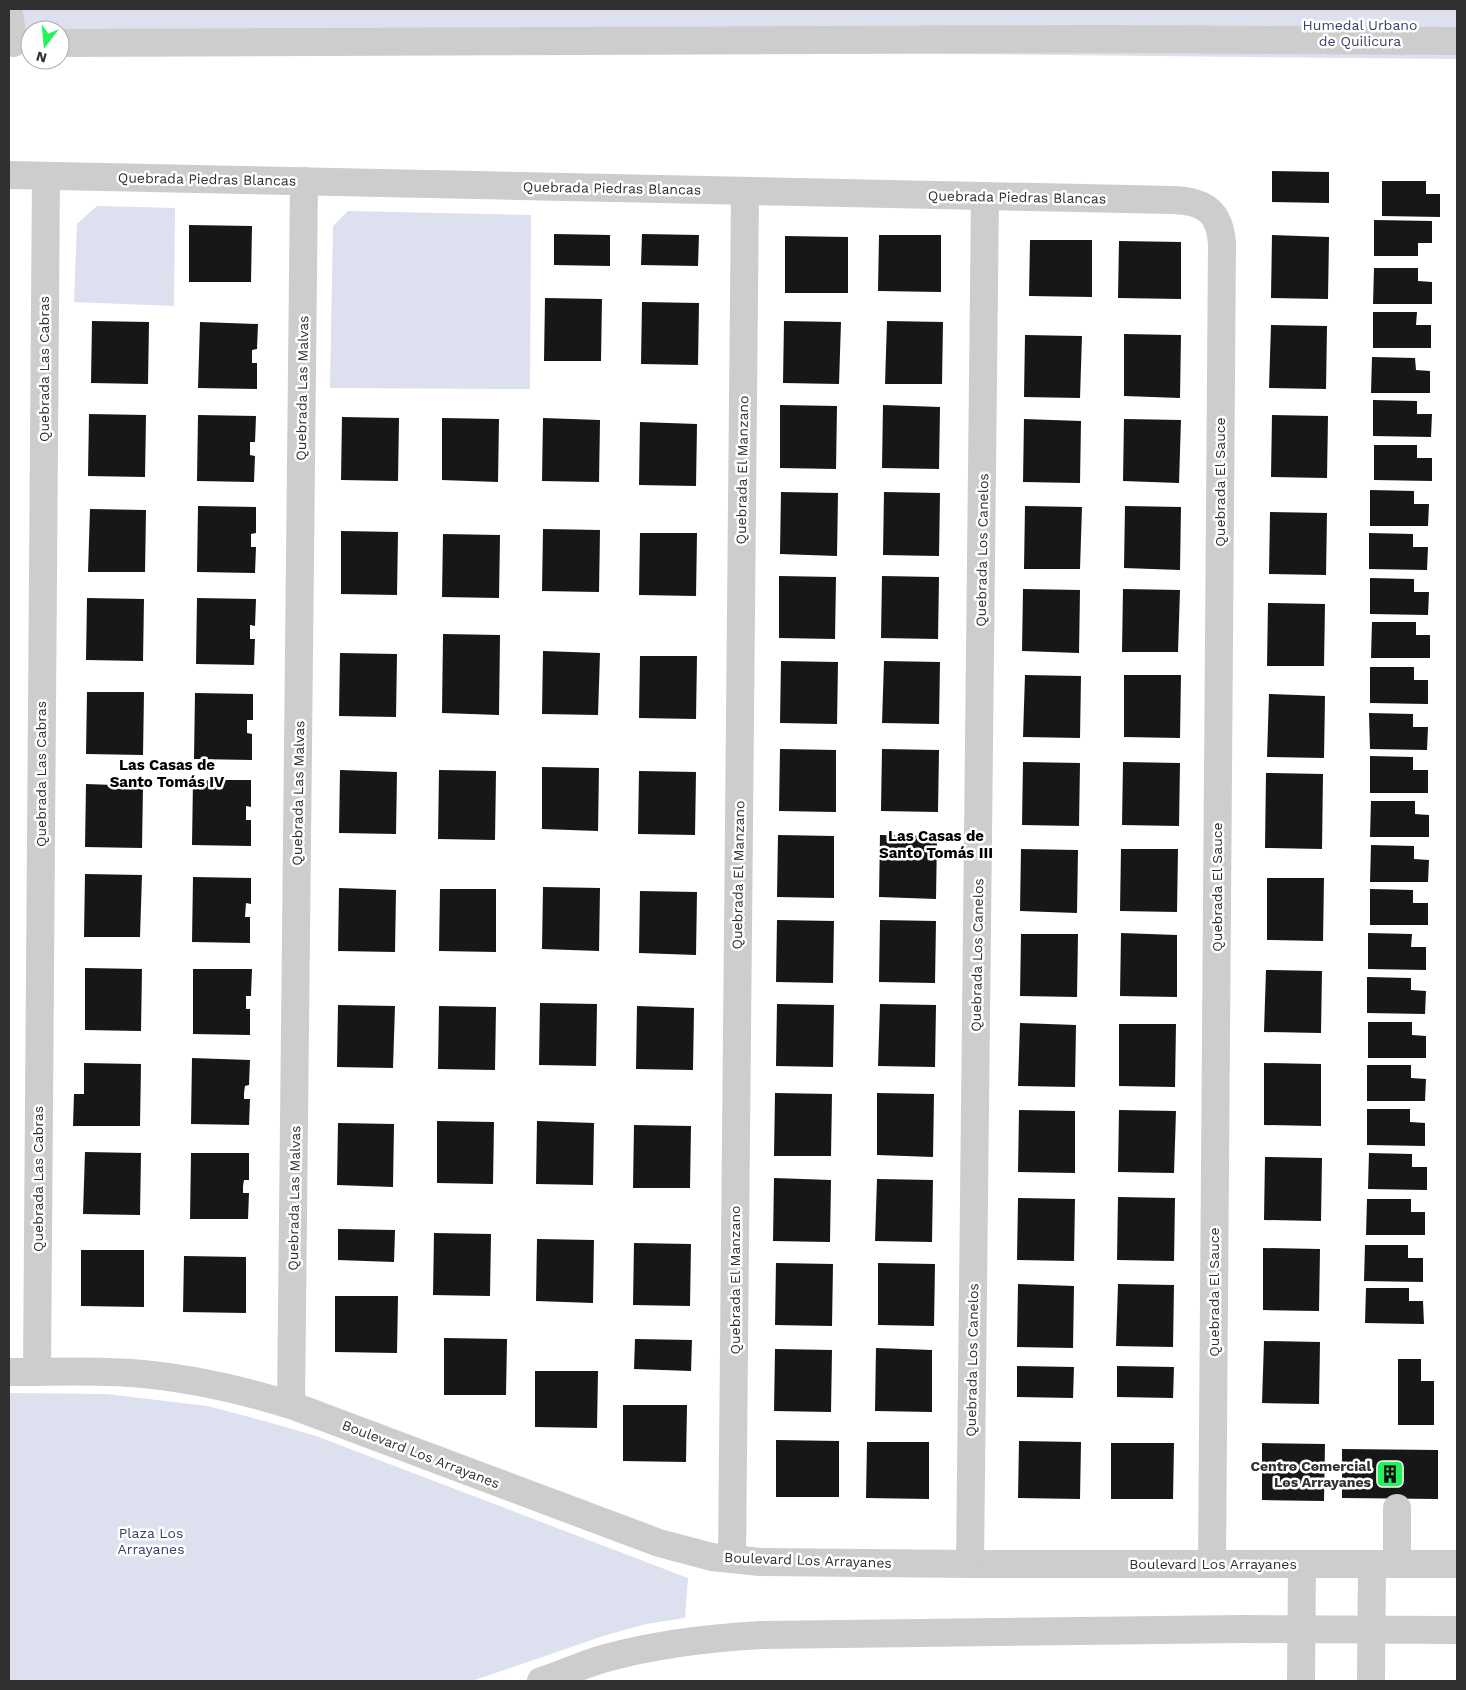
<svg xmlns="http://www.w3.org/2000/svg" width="1466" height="1690" viewBox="0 0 1466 1690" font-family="'Work Sans',sans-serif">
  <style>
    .green { fill: #dde0ee }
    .building { fill: #171717 }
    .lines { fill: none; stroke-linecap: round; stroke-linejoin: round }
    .minor { stroke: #cdcdcd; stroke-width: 28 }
    .labels { text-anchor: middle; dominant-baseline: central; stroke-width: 5; stroke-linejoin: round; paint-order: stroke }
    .park-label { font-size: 14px; fill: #39406f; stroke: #fff }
    .street-label { font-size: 14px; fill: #303030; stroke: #fff }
    .poi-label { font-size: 14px; font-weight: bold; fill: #303030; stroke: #fff; text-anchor: end }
    .neighbourhood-label { font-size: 15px; font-weight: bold; fill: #000; stroke: #fff }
  </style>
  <rect width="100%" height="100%" fill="#fff"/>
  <g class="green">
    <polygon points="9,9 1457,9 1457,59 60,45 60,30 30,30 30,45 9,45"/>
    <polygon points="97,206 175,208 174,306 74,302 77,224"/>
    <polygon points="348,211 531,215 530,389 330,388 333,226"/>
    <polygon points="9,1393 107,1394 207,1406 268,1422 316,1436 688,1578 685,1618 646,1624 603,1636 472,1681 9,1681"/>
  </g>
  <g class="building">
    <polygon points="1272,171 1329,172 1329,203 1272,202"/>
    <polygon points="1382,181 1426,181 1426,194 1440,194 1440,217 1382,216"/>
    <polygon points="1374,220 1432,221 1432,243 1418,243 1418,256 1374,256"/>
    <polygon points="189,225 252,226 251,282 189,282"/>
    <polygon points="554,234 610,235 610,266 554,265"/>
    <polygon points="642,234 699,235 698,266 641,265"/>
    <polygon points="879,235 941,235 941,292 878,291"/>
    <polygon points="1272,235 1329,237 1328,299 1271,298"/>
    <polygon points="785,236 848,237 848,293 785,293"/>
    <polygon points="1030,240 1092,240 1092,297 1029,296"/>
    <polygon points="1119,241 1181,242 1181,299 1118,298"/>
    <polygon points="1374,268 1418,268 1418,281 1432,282 1432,304 1373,304"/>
    <polygon points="545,298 602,299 601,361 544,361"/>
    <polygon points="642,302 699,303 698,365 641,364"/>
    <polygon points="1373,312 1417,312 1416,325 1431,325 1431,348 1373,348"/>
    <polygon points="92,321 149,322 148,384 91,383"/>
    <polygon points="784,321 841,322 839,384 783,383"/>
    <polygon points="887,321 943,322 942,384 885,384"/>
    <polygon points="200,322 258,324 257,349 252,350 252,363 257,363 257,389 198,388"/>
    <polygon points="1271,325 1327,326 1326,389 1269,388"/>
    <polygon points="1124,334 1181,335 1180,398 1124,396"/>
    <polygon points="1025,335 1082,336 1080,398 1024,397"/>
    <polygon points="1372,357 1415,358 1416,370 1430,371 1430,393 1371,393"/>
    <polygon points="1373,400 1417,401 1417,414 1432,414 1431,437 1373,436"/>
    <polygon points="780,405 837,406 836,469 780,468"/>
    <polygon points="883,405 940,407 939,469 882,468"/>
    <polygon points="89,414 146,415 145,477 88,476"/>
    <polygon points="198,415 256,416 255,442 250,442 250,455 255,456 254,482 197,481"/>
    <polygon points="1272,415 1328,416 1327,478 1271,477"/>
    <polygon points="342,417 399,418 398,481 341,480"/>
    <polygon points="442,418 499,419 498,482 442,480"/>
    <polygon points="543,418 600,420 599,482 542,481"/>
    <polygon points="1024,419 1081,421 1080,483 1023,482"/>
    <polygon points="1124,419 1181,420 1179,483 1123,481"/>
    <polygon points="640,422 697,424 696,486 639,485"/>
    <polygon points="1374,445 1417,445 1417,458 1432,458 1432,481 1374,480"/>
    <polygon points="1370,490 1414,491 1414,504 1429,504 1428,526 1370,526"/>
    <polygon points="781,492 838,493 837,556 780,554"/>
    <polygon points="884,492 940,493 939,556 883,555"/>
    <polygon points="198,506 256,507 256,533 251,534 251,547 256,547 255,573 197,572"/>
    <polygon points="1025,506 1082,507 1080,569 1024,569"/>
    <polygon points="1125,506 1181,507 1180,570 1124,568"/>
    <polygon points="90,509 146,510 145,572 88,572"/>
    <polygon points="1270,512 1327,513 1326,575 1269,574"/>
    <polygon points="543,529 600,530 599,592 542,591"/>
    <polygon points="341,531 398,532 397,595 341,594"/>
    <polygon points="640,533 697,533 696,596 639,595"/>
    <polygon points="1369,533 1413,534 1413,547 1428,547 1427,570 1369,569"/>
    <polygon points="443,534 500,535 499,598 442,597"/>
    <polygon points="779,576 836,577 835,639 779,638"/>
    <polygon points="882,576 939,577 938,639 881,638"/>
    <polygon points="1370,578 1414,579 1414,592 1429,592 1428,615 1370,614"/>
    <polygon points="1023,589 1080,590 1079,653 1022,651"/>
    <polygon points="1123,589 1180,590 1178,652 1122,652"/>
    <polygon points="87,598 144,599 143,661 86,660"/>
    <polygon points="197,598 256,599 255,626 250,625 250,639 255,639 254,665 196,664"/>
    <polygon points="1268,603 1325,604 1324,666 1267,666"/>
    <polygon points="1372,622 1416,622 1416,635 1430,635 1430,658 1371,658"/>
    <polygon points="443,634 500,635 499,715 442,713"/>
    <polygon points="543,651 600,653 598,715 542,714"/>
    <polygon points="340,653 397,654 396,717 339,716"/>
    <polygon points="640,656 697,656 696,719 639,718"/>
    <polygon points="781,661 838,662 837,724 780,723"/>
    <polygon points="884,661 940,662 939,724 882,723"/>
    <polygon points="1370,667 1414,667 1414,680 1428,680 1428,704 1370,703"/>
    <polygon points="1025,675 1081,676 1080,738 1023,737"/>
    <polygon points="1124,675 1181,675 1180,738 1124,737"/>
    <polygon points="87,692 144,692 143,755 86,754"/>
    <polygon points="195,693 253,694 253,720 247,720 247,733 252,734 252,760 194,759"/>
    <polygon points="1269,694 1325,696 1324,758 1267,757"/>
    <polygon points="1369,713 1413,714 1413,727 1428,727 1427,750 1370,749"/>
    <polygon points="780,749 836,750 836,812 779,811"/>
    <polygon points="882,749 939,750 938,812 881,811"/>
    <polygon points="1370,756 1413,757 1413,770 1428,770 1428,793 1370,793"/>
    <polygon points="1023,762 1080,763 1079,826 1022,825"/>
    <polygon points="1123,762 1180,763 1179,826 1122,825"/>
    <polygon points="542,767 599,768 598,831 542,829"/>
    <polygon points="340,770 397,772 396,834 339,833"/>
    <polygon points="439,770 496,771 495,840 438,839"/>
    <polygon points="639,771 696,772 695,835 638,834"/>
    <polygon points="1266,773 1323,774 1322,849 1265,848"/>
    <polygon points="193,780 251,780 251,807 246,806 246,820 251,820 251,846 192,845"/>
    <polygon points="86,784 143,786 142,848 85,847"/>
    <polygon points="1371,801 1415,801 1415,814 1429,815 1429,837 1370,837"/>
    <polygon points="778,835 834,836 834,898 777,897"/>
    <polygon points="880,835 937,836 936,899 879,897"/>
    <polygon points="1371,845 1414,846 1414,859 1429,860 1428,882 1370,882"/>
    <polygon points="1021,849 1078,850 1077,913 1020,911"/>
    <polygon points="1121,849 1178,849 1177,912 1120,911"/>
    <polygon points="85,874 142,875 140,937 84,937"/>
    <polygon points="193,877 251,878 251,904 246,903 245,917 250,917 250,943 192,942"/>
    <polygon points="1267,878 1324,878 1323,941 1267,940"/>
    <polygon points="543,887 600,888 599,951 542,949"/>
    <polygon points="339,888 396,890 395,952 338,951"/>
    <polygon points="440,889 496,889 496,952 439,951"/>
    <polygon points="1370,889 1413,890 1413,903 1428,903 1428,925 1370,925"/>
    <polygon points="640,891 697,892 696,955 639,953"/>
    <polygon points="777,920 834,921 833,983 776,982"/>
    <polygon points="880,920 936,921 935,983 879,982"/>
    <polygon points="1121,933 1177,935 1177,997 1120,996"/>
    <polygon points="1368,933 1412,934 1411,947 1426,947 1426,970 1368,969"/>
    <polygon points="1021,934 1078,934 1077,997 1020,996"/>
    <polygon points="85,968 142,969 141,1031 85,1030"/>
    <polygon points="193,969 252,969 251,996 246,996 246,1009 250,1009 250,1035 193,1034"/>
    <polygon points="1266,970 1322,971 1321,1033 1264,1032"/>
    <polygon points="1367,977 1411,978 1411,990 1426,991 1425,1014 1367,1013"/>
    <polygon points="540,1003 597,1004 596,1066 539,1065"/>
    <polygon points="777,1004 834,1005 833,1067 776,1066"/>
    <polygon points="880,1004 936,1005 935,1067 878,1066"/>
    <polygon points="338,1005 395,1006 393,1068 337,1067"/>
    <polygon points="439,1006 496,1007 495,1070 438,1069"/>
    <polygon points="637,1006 694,1008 693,1070 636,1069"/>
    <polygon points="1368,1022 1412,1022 1412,1035 1426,1036 1426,1058 1368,1058"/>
    <polygon points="1020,1023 1076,1025 1075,1087 1018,1086"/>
    <polygon points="1119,1024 1176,1024 1175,1087 1119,1086"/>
    <polygon points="192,1058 250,1060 249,1085 245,1086 244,1093 244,1099 250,1099 249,1125 191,1124"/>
    <polygon points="84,1063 141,1064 140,1126 73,1126 74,1094 84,1094"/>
    <polygon points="1264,1063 1321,1064 1321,1126 1264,1125"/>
    <polygon points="1367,1065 1411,1065 1411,1078 1426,1079 1425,1101 1367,1101"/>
    <polygon points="775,1093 832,1094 831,1156 774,1156"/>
    <polygon points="877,1093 934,1094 933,1157 877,1155"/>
    <polygon points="1367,1109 1410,1109 1410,1122 1425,1123 1425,1146 1367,1145"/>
    <polygon points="1019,1110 1075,1111 1075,1173 1018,1172"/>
    <polygon points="1119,1110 1176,1111 1174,1173 1118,1172"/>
    <polygon points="437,1121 494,1122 493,1184 437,1183"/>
    <polygon points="537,1121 594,1123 593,1185 536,1184"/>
    <polygon points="338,1123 394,1124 393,1187 337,1185"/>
    <polygon points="634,1125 691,1126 690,1188 633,1188"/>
    <polygon points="85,1152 141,1153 140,1215 83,1214"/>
    <polygon points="191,1153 249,1153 249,1180 244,1180 243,1186 243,1193 249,1193 248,1219 190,1219"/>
    <polygon points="1369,1153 1412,1154 1412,1167 1427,1167 1427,1190 1368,1189"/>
    <polygon points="1265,1157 1322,1158 1321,1221 1264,1220"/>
    <polygon points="774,1178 831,1180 830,1242 773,1241"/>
    <polygon points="877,1179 933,1180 932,1242 875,1241"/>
    <polygon points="1118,1197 1175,1198 1174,1261 1117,1260"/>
    <polygon points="1018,1198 1075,1199 1074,1261 1017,1260"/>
    <polygon points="1367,1199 1411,1199 1411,1212 1425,1212 1425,1235 1366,1235"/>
    <polygon points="338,1229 395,1230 394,1262 338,1260"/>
    <polygon points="434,1233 491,1234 490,1296 433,1295"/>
    <polygon points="537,1239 594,1240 593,1303 536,1301"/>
    <polygon points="634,1243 691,1244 690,1306 633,1305"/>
    <polygon points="1365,1245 1408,1245 1408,1258 1423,1258 1423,1282 1364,1281"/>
    <polygon points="1263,1248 1320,1249 1319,1311 1263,1310"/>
    <polygon points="81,1250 144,1250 144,1307 81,1306"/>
    <polygon points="184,1256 246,1257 246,1313 183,1312"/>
    <polygon points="776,1263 833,1264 832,1326 775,1325"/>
    <polygon points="878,1263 935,1264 934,1326 878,1325"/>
    <polygon points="1018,1284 1074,1286 1073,1348 1017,1347"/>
    <polygon points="1118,1284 1174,1285 1173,1347 1116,1346"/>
    <polygon points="1366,1288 1409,1288 1409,1301 1423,1301 1424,1324 1365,1323"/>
    <polygon points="335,1296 398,1296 397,1353 335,1352"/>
    <polygon points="444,1338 507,1339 506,1395 444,1395"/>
    <polygon points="635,1339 692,1340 691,1371 634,1369"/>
    <polygon points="1264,1341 1320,1342 1319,1404 1262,1403"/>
    <polygon points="876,1348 932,1350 932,1412 875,1411"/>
    <polygon points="775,1349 832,1350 831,1412 774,1411"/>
    <polygon points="1398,1359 1421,1359 1421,1381 1434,1381 1434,1425 1398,1425"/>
    <polygon points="1017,1366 1074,1367 1073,1398 1017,1397"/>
    <polygon points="1117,1366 1174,1367 1173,1398 1117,1397"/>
    <polygon points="535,1371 598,1371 597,1428 535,1427"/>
    <polygon points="623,1405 687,1405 686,1462 623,1461"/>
    <polygon points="776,1440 839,1441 839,1497 776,1497"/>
    <polygon points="1019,1441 1081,1442 1080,1499 1018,1498"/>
    <polygon points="867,1442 929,1442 929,1499 866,1498"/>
    <polygon points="1111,1443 1174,1443 1173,1499 1111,1499"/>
    <polygon points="1262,1443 1325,1444 1324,1501 1262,1500"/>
    <polygon points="1342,1449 1438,1450 1438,1499 1342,1498"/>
  </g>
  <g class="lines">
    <g class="minor">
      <polyline points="9,12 13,43"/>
      <polyline points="60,43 1102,39 1457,41"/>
      <path d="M9,175L1173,200C1205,201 1220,212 1222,244L1212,1564"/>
      <path d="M9,1372C49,1372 91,1370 131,1373C185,1377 239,1389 291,1405L659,1543L712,1557L760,1562L970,1564H1457"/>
      <polyline points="37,1372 46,176"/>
      <polyline points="291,1405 304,181"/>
      <polyline points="1397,1508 1397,1564"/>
      <polyline points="732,1559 745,191"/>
      <polyline points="970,1564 985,196"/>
      <path d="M541,1681C563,1674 584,1664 606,1658C657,1644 709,1638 761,1635L1243,1629L1457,1630"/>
      <polyline points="1301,1681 1302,1564"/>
      <polyline points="1371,1681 1372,1564"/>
    </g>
  </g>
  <defs>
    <symbol id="building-square" viewBox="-11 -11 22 22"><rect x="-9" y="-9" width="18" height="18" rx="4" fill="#27f25e" stroke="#fff"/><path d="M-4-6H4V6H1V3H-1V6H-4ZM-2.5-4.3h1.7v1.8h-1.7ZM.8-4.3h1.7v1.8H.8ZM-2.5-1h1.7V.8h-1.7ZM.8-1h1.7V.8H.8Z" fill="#111"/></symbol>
  </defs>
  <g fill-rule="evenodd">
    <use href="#building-square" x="1374" y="1458" width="32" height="32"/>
  </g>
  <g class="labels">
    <g class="park-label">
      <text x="1360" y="25">Humedal Urbano<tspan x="1360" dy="16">de Quilicura</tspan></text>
      <text x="151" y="1533">Plaza Los<tspan x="151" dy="16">Arrayanes</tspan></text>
    </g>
    <g class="street-label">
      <text transform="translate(207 179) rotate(1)">Quebrada Piedras Blancas</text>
      <text transform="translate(612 188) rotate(1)">Quebrada Piedras Blancas</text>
      <text transform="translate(1017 197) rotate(1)">Quebrada Piedras Blancas</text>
      <text transform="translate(44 369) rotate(-90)">Quebrada Las Cabras</text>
      <text transform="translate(302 388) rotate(-89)">Quebrada Las Malvas</text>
      <text transform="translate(742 470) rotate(-89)">Quebrada El Manzano</text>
      <text transform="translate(1220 482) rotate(-90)">Quebrada El Sauce</text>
      <text transform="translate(982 550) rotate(-89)">Quebrada Los Canelos</text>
      <text transform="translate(41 774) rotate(-90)">Quebrada Las Cabras</text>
      <text transform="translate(298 793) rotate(-89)">Quebrada Las Malvas</text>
      <text transform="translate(738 875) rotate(-89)">Quebrada El Manzano</text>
      <text transform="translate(1217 887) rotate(-90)">Quebrada El Sauce</text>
      <text transform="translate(977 955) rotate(-89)">Quebrada Los Canelos</text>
      <text transform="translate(38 1179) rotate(-90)">Quebrada Las Cabras</text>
      <text transform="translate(294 1198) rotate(-89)">Quebrada Las Malvas</text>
      <text transform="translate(735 1280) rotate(-90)">Quebrada El Manzano</text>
      <text transform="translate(1214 1292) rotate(-90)">Quebrada El Sauce</text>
      <text transform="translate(972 1360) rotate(-89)">Quebrada Los Canelos</text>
      <text transform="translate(421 1454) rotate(21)">Boulevard Los Arrayanes</text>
      <text transform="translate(808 1560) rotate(2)">Boulevard Los Arrayanes</text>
      <text x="1213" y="1564">Boulevard Los Arrayanes</text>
    </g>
    <g class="poi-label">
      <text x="1371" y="1466">Centro Comercial<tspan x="1371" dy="16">Los Arrayanes</tspan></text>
    </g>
    <g class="neighbourhood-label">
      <text x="167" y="765">Las Casas de<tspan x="167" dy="17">Santo Tomás IV</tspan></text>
      <text x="936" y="836">Las Casas de<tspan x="936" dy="17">Santo Tomás III</tspan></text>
    </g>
  </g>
  <rect width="1466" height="1690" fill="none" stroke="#303030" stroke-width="20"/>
  <g transform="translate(45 45) rotate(196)"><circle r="24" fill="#ffffff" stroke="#acacac"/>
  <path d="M0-4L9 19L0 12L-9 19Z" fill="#27f25e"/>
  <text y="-8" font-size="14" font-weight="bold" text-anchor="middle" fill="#303030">N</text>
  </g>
</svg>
